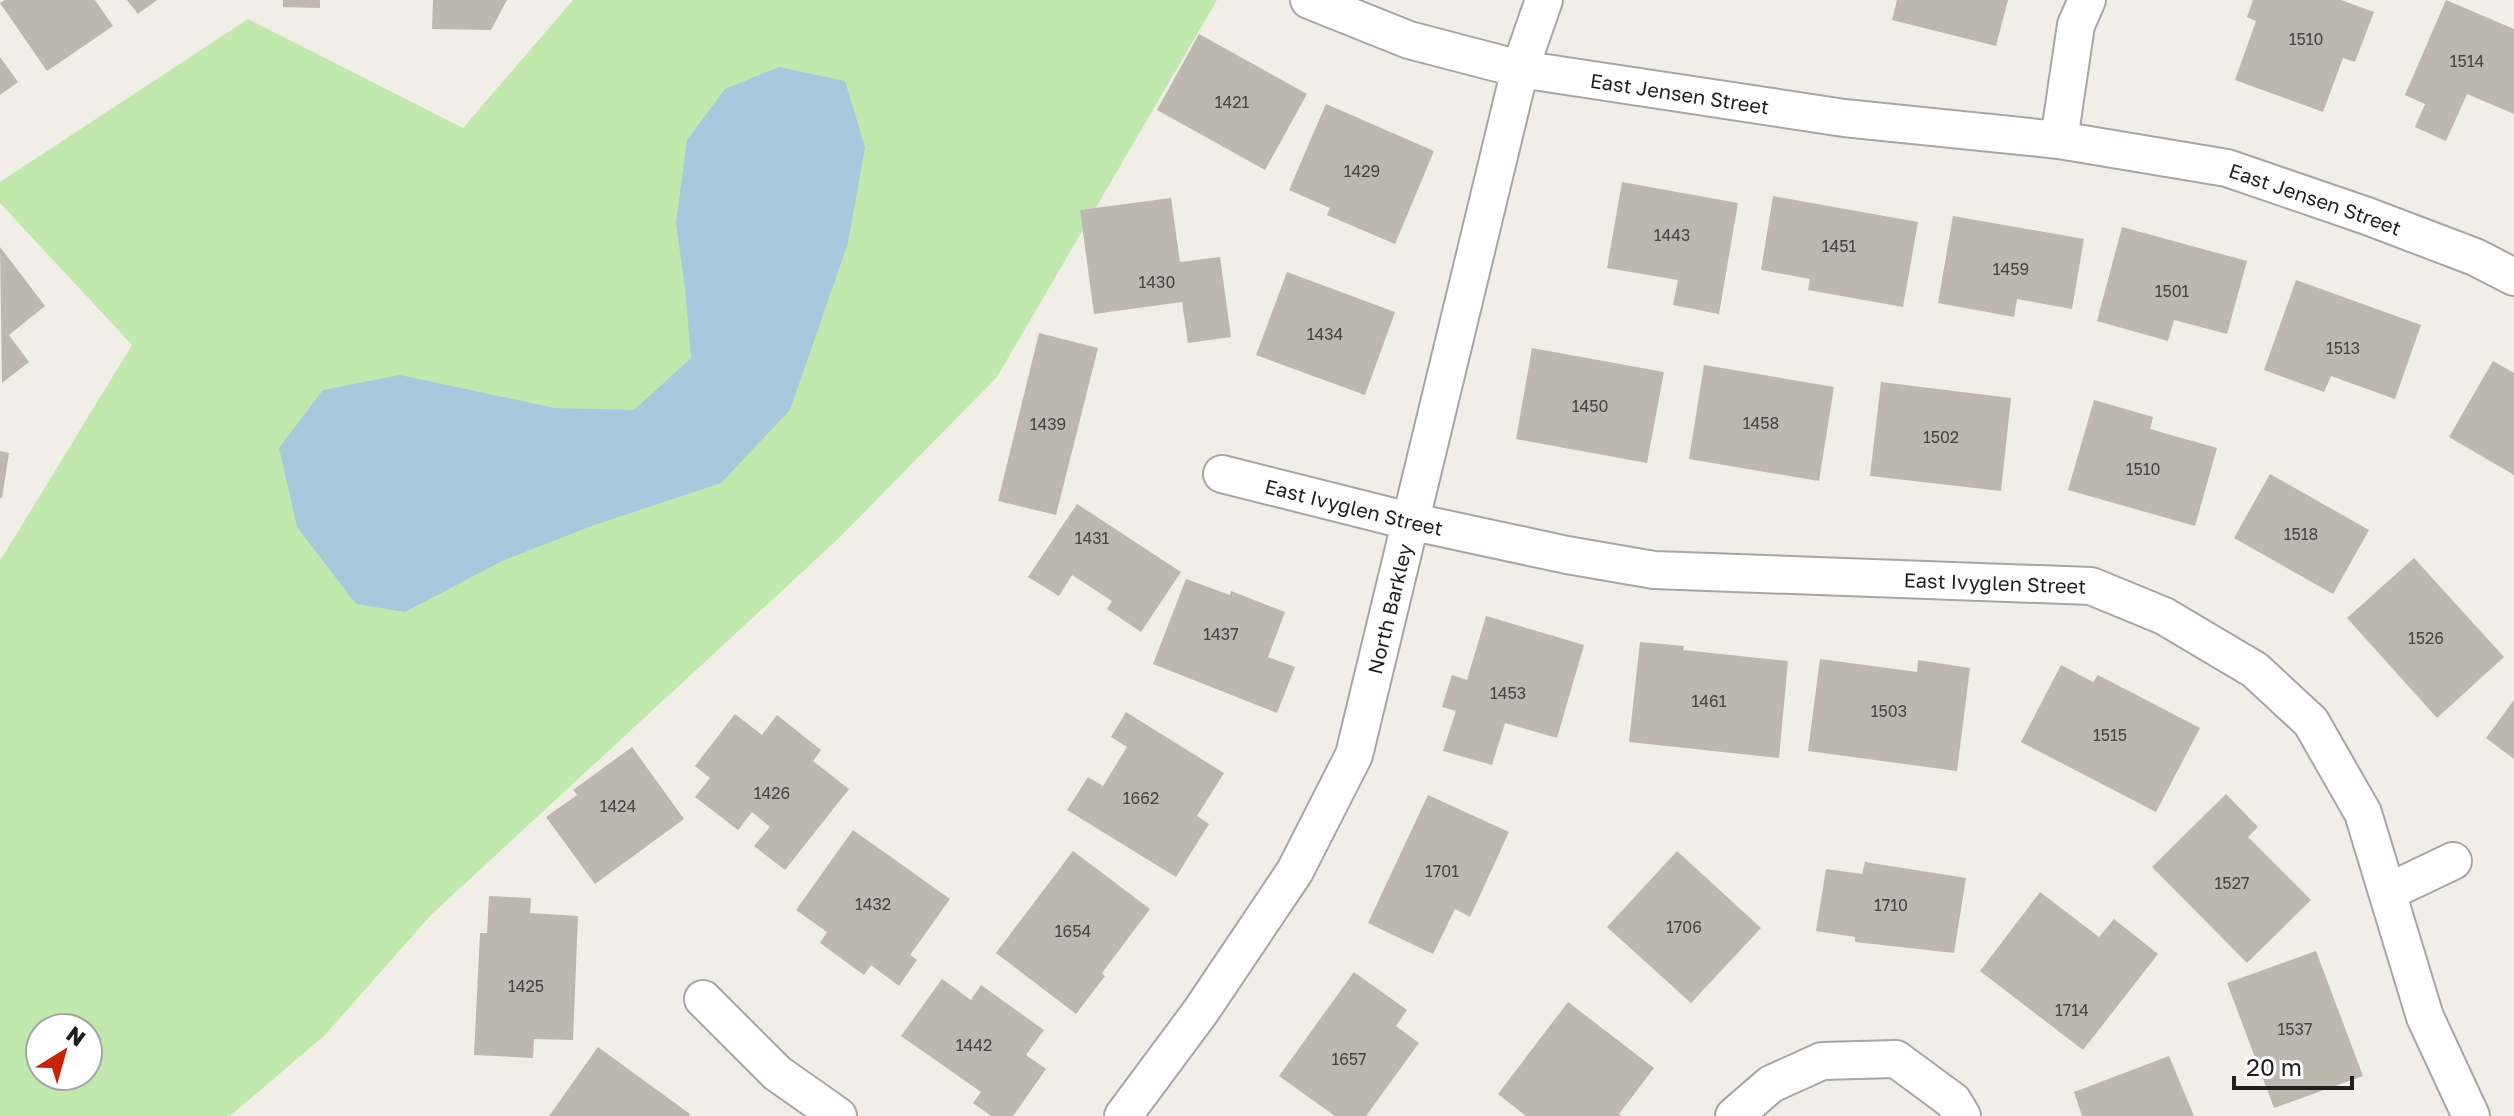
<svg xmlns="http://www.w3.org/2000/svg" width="2514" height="1116" viewBox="0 0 2514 1116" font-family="'Golos Text',sans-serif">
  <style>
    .grass { fill: #c1e9ad; fill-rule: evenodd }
    .water { fill: #a7c8dd }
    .building { fill: #bdb7af }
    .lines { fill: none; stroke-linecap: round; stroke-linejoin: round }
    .street-casing { stroke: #a6a6a6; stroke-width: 40 }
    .street { stroke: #fff; stroke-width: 36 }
    .labels { text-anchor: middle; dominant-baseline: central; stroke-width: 6; stroke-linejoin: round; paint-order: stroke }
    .number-label { font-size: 16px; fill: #464543 }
    .street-label { font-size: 20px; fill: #1f1f1f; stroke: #fff }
  </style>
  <rect width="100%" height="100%" fill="#f0eee6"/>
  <path class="grass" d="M573,0H1217L997,377L839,538L431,915L324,1036L230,1116H0V561L132,345L0,203V182L248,19L463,128ZM40,1028H88V1076H40Z"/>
  <polygon class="water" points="779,67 845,81 865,147 848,243 790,410 721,483 594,525 502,561 405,612 356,604 297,527 279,448 323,390 400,375 555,408 634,410 691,358 685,288 676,223 687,140 725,89"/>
  <g class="building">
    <polygon points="5,0 95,0 113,26 47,71 0,3"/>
    <polygon points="127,0 157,0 138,14"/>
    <polygon points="283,0 320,0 320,8 283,7"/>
    <polygon points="433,0 507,0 491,30 432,29"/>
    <polygon points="1897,0 2008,0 1996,46 1892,20"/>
    <polygon points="2253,0 2341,0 2374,12 2355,62 2343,58 2323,112 2235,80 2256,21 2247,17"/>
    <polygon points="2446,0 2514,29 2514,114 2467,94 2446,141 2415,127 2425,104 2405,95"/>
    <polygon points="1199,34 1307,94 1265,170 1157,110"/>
    <polygon points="0,57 18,82 0,95"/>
    <polygon points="1326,104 1434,151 1395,244 1327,215 1330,208 1289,190"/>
    <polygon points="1622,182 1738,203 1719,314 1673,305 1678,280 1607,268"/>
    <polygon points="1773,196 1918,222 1903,307 1808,290 1810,279 1761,270"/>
    <polygon points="1171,198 1180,262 1220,257 1231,337 1188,343 1182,302 1094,314 1080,210"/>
    <polygon points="1953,216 2084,239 2072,309 2017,299 2014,317 1938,303"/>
    <polygon points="2122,227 2247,261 2227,334 2174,320 2168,341 2097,321"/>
    <polygon points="0,247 45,306 9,335 29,362 2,383"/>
    <polygon points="1287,272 1395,312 1365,395 1256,355"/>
    <polygon points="2296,280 2421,325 2395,399 2331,376 2324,392 2264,370"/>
    <polygon points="1039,333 1098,348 1056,515 998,501"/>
    <polygon points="1532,348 1664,372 1647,463 1516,439"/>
    <polygon points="2493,361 2514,373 2514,475 2449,437"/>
    <polygon points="1704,365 1834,387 1819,481 1689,459"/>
    <polygon points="1881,382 2011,398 2001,491 1870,476"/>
    <polygon points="2094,400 2153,417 2150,429 2217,448 2195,526 2068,490"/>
    <polygon points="0,451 9,453 2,498 0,498"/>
    <polygon points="2270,474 2369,530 2333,594 2234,538"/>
    <polygon points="1077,504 1181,572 1141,632 1107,609 1112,601 1072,575 1059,596 1028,577"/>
    <polygon points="2414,558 2504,657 2437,718 2347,618"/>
    <polygon points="1186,579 1230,595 1231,591 1285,612 1268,657 1295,667 1277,713 1153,664"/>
    <polygon points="1486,616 1584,645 1557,738 1505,723 1492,765 1443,751 1456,711 1442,707 1452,675 1467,680"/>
    <polygon points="1640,642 1684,646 1683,650 1788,661 1779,758 1629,742"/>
    <polygon points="1820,659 1917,672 1918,660 1970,668 1957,771 1808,751"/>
    <polygon points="2061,665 2093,682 2098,675 2200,728 2156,812 2021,742"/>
    <polygon points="2514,700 2514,759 2486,738"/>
    <polygon points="1126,712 1224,773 1197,816 1209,824 1176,877 1067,810 1088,777 1103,786 1127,747 1111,737"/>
    <polygon points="735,714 762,735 777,715 821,750 813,761 849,789 785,870 754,846 770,827 752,812 738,830 695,797 710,778 695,766"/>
    <polygon points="632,747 684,819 595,884 546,817 577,795 573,790"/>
    <polygon points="2226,794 2258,827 2248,837 2311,900 2247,963 2152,867"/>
    <polygon points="1428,795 1509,832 1470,917 1455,909 1433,954 1368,923"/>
    <polygon points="853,830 950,899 910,955 917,960 899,986 871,965 864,975 820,943 827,932 796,910"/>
    <polygon points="1073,851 1150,909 1102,973 1105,976 1076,1014 996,953"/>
    <polygon points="1677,851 1761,928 1691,1003 1607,927"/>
    <polygon points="1865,862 1966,878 1954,953 1855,942 1855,937 1816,931 1826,869 1862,874"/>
    <polygon points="2040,892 2099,937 2114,919 2158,954 2083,1050 1980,971"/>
    <polygon points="489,896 531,898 530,913 578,916 573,1040 534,1039 533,1058 474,1055 480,933 487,933"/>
    <polygon points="2316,951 2363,1076 2274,1108 2227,983"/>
    <polygon points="1354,972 1407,1010 1396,1026 1419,1043 1366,1116 1335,1116 1279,1076"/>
    <polygon points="942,979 971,1000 981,985 1044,1030 1026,1055 1046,1069 1013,1116 991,1116 973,1103 981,1092 901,1036"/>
    <polygon points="1568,1002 1654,1068 1619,1114 1622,1116 1526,1116 1498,1094"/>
    <polygon points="598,1047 690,1114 689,1116 549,1116"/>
    <polygon points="2169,1056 2194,1116 2082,1116 2074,1092"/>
  </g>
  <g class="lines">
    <defs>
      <g id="street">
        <path id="s1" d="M1309,0L1409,40L1520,69L1844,118L2059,140L2227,168L2367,216L2475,257L2514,277"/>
        <polyline points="2059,140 2076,25 2087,0"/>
        <path id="s2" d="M1222,474L1409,521L1567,555L1654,570L2091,586L2164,616L2255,670L2311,722L2363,813L2425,1017L2471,1116"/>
        <polyline points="2388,892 2453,861"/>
        <polyline points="703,999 777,1073 838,1116"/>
        <path id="s3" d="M1123,1116L1201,1011L1295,871L1354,755L1520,69L1544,0"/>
        <polyline points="1734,1116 1771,1084 1822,1061 1896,1059 1953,1101 1962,1116"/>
      </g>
    </defs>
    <use href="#street" class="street-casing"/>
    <use href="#street" class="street"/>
  </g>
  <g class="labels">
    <g class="number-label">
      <text x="2306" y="39">1510</text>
      <text x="2467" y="61">1514</text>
      <text x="1232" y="102">1421</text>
      <text x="1362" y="171">1429</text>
      <text x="1672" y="235">1443</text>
      <text x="1839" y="246">1451</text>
      <text x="2011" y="269">1459</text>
      <text x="1157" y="282">1430</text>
      <text x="2172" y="291">1501</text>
      <text x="1325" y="334">1434</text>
      <text x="2343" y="348">1513</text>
      <text x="1590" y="406">1450</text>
      <text x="1761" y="423">1458</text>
      <text x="1048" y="424">1439</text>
      <text x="1941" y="437">1502</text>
      <text x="2143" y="469">1510</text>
      <text x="2301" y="534">1518</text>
      <text x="1092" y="538">1431</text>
      <text x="1221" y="634">1437</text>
      <text x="2426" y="638">1526</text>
      <text x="1508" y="693">1453</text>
      <text x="1709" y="701">1461</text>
      <text x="1889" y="711">1503</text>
      <text x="2110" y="735">1515</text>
      <text x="772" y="793">1426</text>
      <text x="1141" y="798">1662</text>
      <text x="618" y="806">1424</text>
      <text x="1442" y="871">1701</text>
      <text x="2232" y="883">1527</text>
      <text x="873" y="904">1432</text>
      <text x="1891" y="905">1710</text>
      <text x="1684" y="927">1706</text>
      <text x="1073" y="931">1654</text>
      <text x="526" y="986">1425</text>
      <text x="2072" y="1010">1714</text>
      <text x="2295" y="1029">1537</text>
      <text x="974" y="1045">1442</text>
      <text x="1349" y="1059">1657</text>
    </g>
    <g class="street-label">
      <text stroke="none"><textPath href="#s1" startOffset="384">East Jensen Street</textPath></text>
      <text stroke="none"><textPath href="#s1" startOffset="1030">East Jensen Street</textPath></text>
      <text stroke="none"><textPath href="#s2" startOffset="136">East Ivyglen Street</textPath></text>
      <text stroke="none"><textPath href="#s2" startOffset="784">East Ivyglen Street</textPath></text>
      <text stroke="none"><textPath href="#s3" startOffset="580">North Barkley</textPath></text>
    </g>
  </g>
  <g transform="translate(64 1052) rotate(37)"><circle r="38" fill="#ffffff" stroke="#a5a5a5" stroke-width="2"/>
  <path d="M0-6L14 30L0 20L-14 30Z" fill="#cb2304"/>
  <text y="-12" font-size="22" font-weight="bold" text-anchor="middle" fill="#1f1f1f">N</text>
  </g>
  <path d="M2234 1076v12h118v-12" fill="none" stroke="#1f1f1f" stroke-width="4"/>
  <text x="2246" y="1076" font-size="24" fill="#1f1f1f" stroke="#ffffff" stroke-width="6" paint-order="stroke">20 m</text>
</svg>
